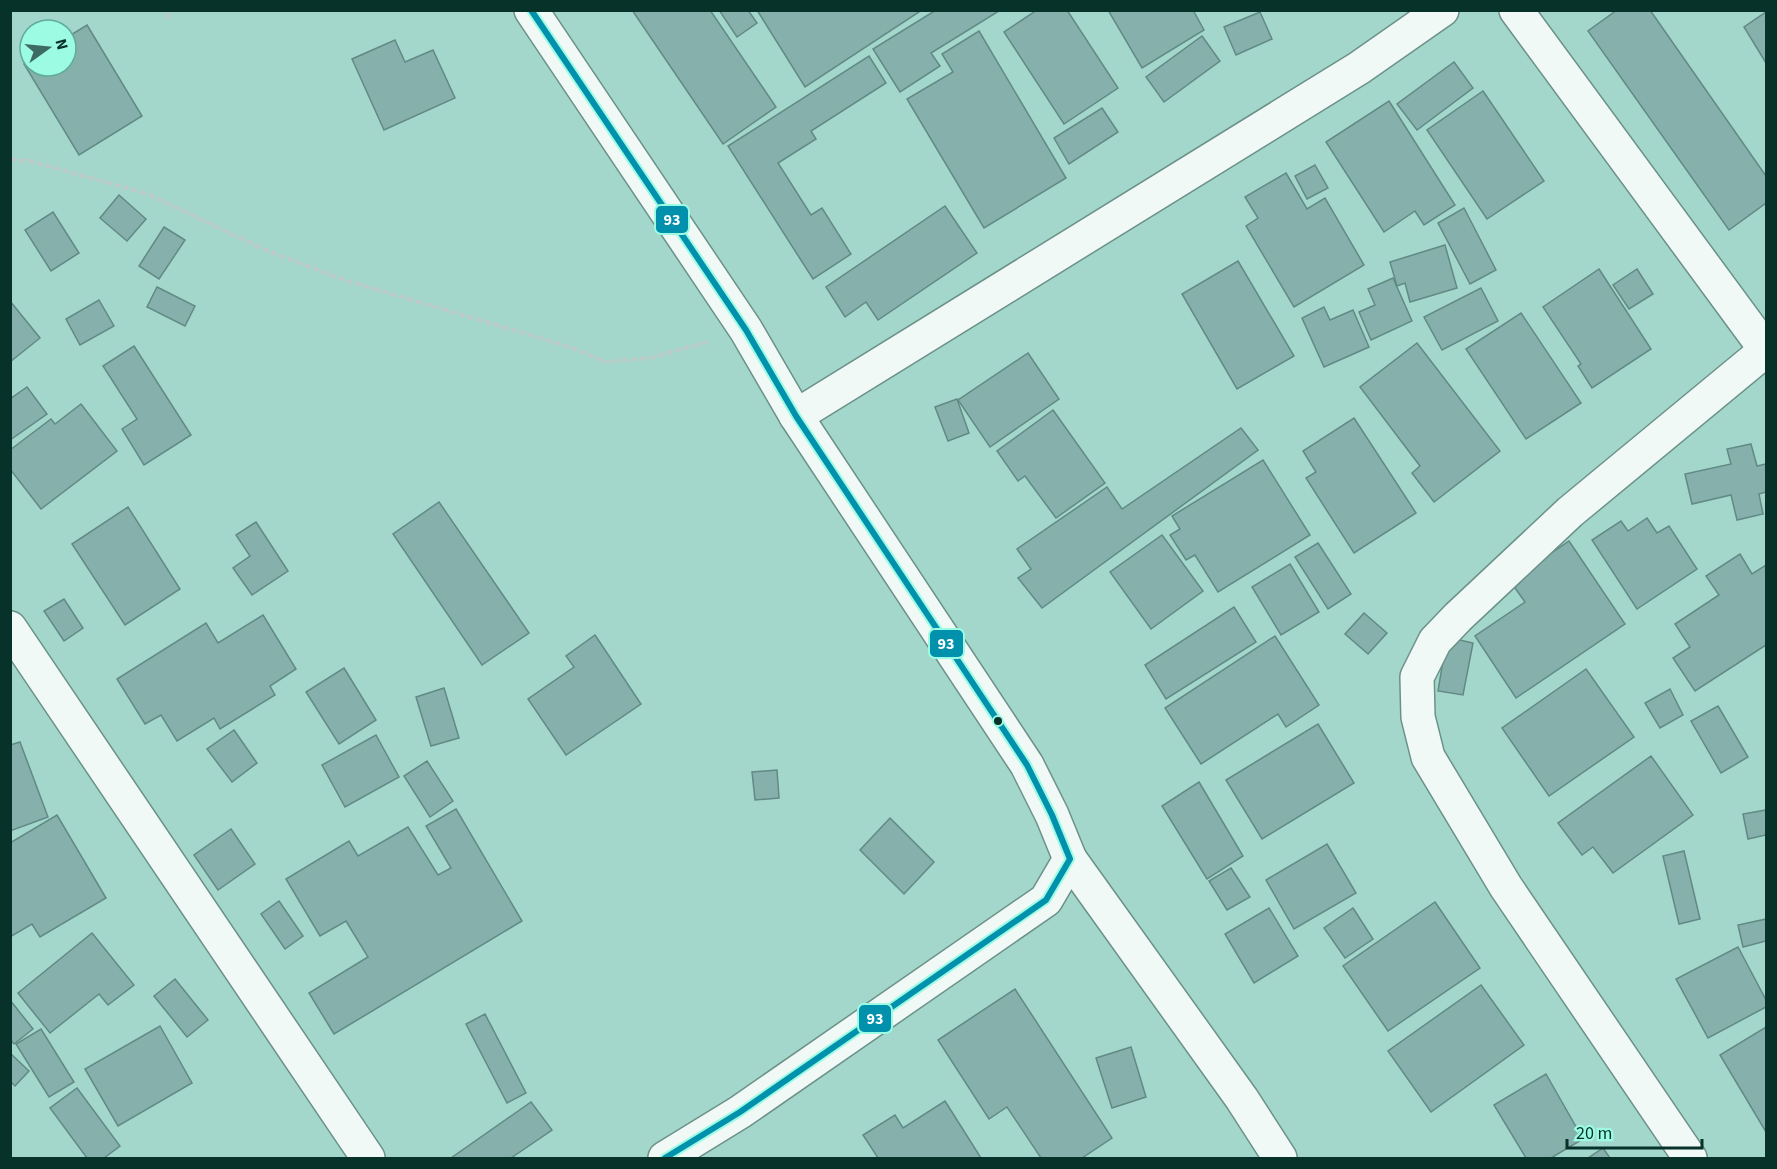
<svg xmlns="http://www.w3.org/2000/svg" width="1777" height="1169" viewBox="0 0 1777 1169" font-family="'Source Sans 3',sans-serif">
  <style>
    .building { fill: #85b0ab; stroke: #618a85; stroke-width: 1.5 }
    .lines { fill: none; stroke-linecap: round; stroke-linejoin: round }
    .minor-casing { stroke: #6b9188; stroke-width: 36 }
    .path { stroke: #bccbc8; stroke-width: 4; stroke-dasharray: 6 3; stroke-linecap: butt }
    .minor { stroke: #f1f9f7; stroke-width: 33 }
    .bus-1-casing { stroke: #9cfbe3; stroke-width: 10 }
    .bus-1 { stroke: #0191ad; stroke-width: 6 }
    .bus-dot { fill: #07322a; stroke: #9cfbe3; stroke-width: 2 }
    .line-badge { stroke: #9cfbe3; stroke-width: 2 }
    .badge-label { font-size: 16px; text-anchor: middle; font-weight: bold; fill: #fff }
  </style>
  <rect width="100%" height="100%" fill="#a4d7cb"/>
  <g class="building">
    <polygon points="632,10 710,10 776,107 723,144"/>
    <polygon points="719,10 748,10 757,23 737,37"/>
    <polygon points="757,10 922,10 805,87"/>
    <polygon points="936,10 999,11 931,53 940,66 900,92 873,49"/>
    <polygon points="1037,10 1067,10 1118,88 1064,124 1004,32"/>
    <polygon points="1108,10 1193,10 1204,30 1142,68"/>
    <polygon points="1617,10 1650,10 1766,176 1766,203 1729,230 1588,31"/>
    <polygon points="1260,12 1272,39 1236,55 1224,27"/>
    <polygon points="1766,12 1766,63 1744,27"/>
    <polygon points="87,25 142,116 79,155 24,64 30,60 30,66 66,66 66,38"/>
    <polygon points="979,31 1066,178 984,228 907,99 953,72 942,54"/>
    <polygon points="1202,36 1220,61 1164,102 1146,77"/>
    <polygon points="395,40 405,62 433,50 455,98 384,130 352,59"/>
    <polygon points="869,56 886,83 811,131 816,139 778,163 811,215 822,208 851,254 813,279 728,146"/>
    <polygon points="1454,62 1473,88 1417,130 1397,104"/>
    <polygon points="1483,91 1544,181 1487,219 1427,130"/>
    <polygon points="1389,101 1455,205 1424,225 1415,211 1384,232 1326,142"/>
    <polygon points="1102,108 1118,132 1069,164 1054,138"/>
    <polygon points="1315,165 1328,188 1307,199 1295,176"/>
    <polygon points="1286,173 1307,209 1325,198 1364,265 1294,307 1246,226 1258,218 1245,197"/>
    <polygon points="119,195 146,219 127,241 100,218"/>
    <polygon points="945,206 977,253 878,320 866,302 845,317 826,287"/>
    <polygon points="1464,208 1496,270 1470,284 1438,223"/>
    <polygon points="53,212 79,253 51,271 25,230"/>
    <polygon points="164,227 185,240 159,279 139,266"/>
    <polygon points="1445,245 1457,288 1410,302 1405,283 1397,286 1390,262"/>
    <polygon points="1238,261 1294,356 1237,389 1182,294"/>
    <polygon points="1599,269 1651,349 1592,388 1578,366 1581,364 1543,307"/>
    <polygon points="1637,269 1653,294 1629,309 1613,285"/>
    <polygon points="1393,278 1412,321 1371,340 1359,312 1375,305 1368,289"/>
    <polygon points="157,287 195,306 185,326 147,307"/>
    <polygon points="1481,288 1498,321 1442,350 1424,317"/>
    <polygon points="99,300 114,326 80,345 66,319"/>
    <polygon points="10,301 40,338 10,362"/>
    <polygon points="1324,307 1330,320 1353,310 1369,347 1324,367 1302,318"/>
    <polygon points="1521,313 1581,403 1526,439 1466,349"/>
    <polygon points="1417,343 1500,451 1434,502 1412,473 1420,466 1360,387"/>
    <polygon points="134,346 191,435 144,465 122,429 137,419 103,366"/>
    <polygon points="1028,353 1059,399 990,447 958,400"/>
    <polygon points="27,387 47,414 10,440 10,399"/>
    <polygon points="957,399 969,433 948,441 935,407"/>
    <polygon points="81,404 117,451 41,509 10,469 10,450 51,419 55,424"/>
    <polygon points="1053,410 1105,483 1056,518 1025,476 1018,481 997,451"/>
    <polygon points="1354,418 1416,513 1354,553 1306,478 1316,472 1303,451"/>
    <polygon points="1241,428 1258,450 1042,608 1018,578 1031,569 1017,549 1107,487 1122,509"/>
    <polygon points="1751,444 1757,466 1766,464 1766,492 1759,494 1763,514 1737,520 1731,495 1692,504 1685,474 1731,464 1727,449"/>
    <polygon points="1263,460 1310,535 1218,592 1195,555 1186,560 1170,535 1180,529 1172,516"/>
    <polygon points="439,502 529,633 482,665 393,534"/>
    <polygon points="128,507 180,589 125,625 72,544"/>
    <polygon points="1647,518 1657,533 1669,526 1697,569 1637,609 1592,540 1621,521 1628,531"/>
    <polygon points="256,522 288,571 252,595 233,568 250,556 236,535"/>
    <polygon points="1162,535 1203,591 1151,629 1110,572"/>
    <polygon points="1569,541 1625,624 1516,698 1475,636 1525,602 1510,581"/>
    <polygon points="1318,543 1351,594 1328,609 1295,557"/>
    <polygon points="1740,554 1752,574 1766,565 1766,645 1695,691 1673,658 1690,647 1675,624 1719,595 1706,576"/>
    <polygon points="1290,564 1319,612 1281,635 1252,587"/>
    <polygon points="64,599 83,628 64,641 44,611"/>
    <polygon points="1234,607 1256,642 1166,699 1145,665"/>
    <polygon points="1364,613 1387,633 1368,654 1345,634"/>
    <polygon points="263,615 296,669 270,686 275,695 220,729 214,718 177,741 161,715 145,724 117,679 206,623 218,643"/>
    <polygon points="595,635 641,704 566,755 528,699 574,667 566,656"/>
    <polygon points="1275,636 1319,705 1286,727 1278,714 1201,764 1165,708"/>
    <polygon points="1447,637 1473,643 1463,695 1438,691"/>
    <polygon points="344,668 376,720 339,744 306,692"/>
    <polygon points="1586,669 1634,737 1549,796 1502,728"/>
    <polygon points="444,688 459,738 431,746 416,697"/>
    <polygon points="1670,689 1683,715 1660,728 1645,703"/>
    <polygon points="1718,706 1748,757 1721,773 1691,721"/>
    <polygon points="1318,724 1354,783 1262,839 1226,780"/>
    <polygon points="234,730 257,763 232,782 207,749"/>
    <polygon points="376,735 399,777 345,807 322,765"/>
    <polygon points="20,742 48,817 10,831 10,745"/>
    <polygon points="1651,756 1693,815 1613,873 1593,847 1582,855 1558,823"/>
    <polygon points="427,761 453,801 430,817 404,776"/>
    <polygon points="777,770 779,798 755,800 752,772"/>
    <polygon points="1199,782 1243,856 1207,879 1162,806"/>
    <polygon points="456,809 522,921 334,1034 309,993 368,957 346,921 320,936 286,879 349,841 358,856 408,827 438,875 451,868 426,826"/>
    <polygon points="1766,810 1766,835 1748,839 1743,814"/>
    <polygon points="57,815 106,898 40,937 32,924 10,937 10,843"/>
    <polygon points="890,818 934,862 904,894 860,850"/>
    <polygon points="231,829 255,864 218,890 194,855"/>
    <polygon points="1327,844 1356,893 1294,929 1266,880"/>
    <polygon points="1684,851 1700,919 1679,924 1663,856"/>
    <polygon points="1231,868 1250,897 1227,910 1209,881"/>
    <polygon points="279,901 303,936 285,949 261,914"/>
    <polygon points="1435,902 1480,968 1388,1031 1343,966"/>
    <polygon points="1269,908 1298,956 1254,983 1225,934"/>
    <polygon points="1353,908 1373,939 1345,958 1324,928"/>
    <polygon points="1766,919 1766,941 1743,947 1738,925"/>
    <polygon points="92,933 134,985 108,1005 99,994 50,1033 18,993"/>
    <polygon points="1738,947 1766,1000 1766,1007 1708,1038 1676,979"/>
    <polygon points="175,979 208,1020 187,1037 154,996"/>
    <polygon points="1481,985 1524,1045 1431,1112 1388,1051"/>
    <polygon points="1015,989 1112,1138 1082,1158 1041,1158 1007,1107 989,1119 938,1040"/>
    <polygon points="10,1000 33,1029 14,1044 10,1039"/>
    <polygon points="485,1014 526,1093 507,1103 466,1024"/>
    <polygon points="160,1026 192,1083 118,1126 85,1069"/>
    <polygon points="1766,1027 1766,1132 1720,1055"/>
    <polygon points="41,1029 74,1082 49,1097 16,1044"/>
    <polygon points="1131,1047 1146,1097 1112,1108 1096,1058"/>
    <polygon points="10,1053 29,1071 15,1086 10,1081"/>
    <polygon points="1546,1074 1583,1139 1551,1158 1526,1158 1494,1105"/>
    <polygon points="77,1088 120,1146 104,1158 87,1158 50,1108"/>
    <polygon points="945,1101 981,1158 878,1158 863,1135 895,1115 903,1128"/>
    <polygon points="531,1102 552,1130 511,1158 451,1158"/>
    <polygon points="1603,1148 1610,1158 1588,1158"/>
  </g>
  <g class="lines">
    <defs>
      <g id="minor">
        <polyline points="531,10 746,330 796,416 1027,765 1052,815 1070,859 1046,900 740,1112 665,1158"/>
        <polyline points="1516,10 1766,350"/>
        <polyline points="796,416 1359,68 1442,10"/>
        <polyline points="10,628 368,1158"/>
        <polyline points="1070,859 1242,1099 1280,1158"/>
        <polyline points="1690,1158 1506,887 1428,757 1418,717 1417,677 1435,641 1458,617 1570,512 1766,350"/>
      </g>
    </defs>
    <use href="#minor" class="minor-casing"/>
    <g class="path">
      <polyline points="167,19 168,10"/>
      <polyline points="10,159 30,161 148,194 261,248 344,280 537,337 575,349 605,362 650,358 707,342"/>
    </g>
    <use href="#minor" class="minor"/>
    <defs>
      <polyline id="bus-1" points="531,10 746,330 796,416 1027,765 1052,815 1070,859 1046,900 740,1112 665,1158"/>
    </defs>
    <use href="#bus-1" class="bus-1-casing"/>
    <use href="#bus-1" class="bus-1"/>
  </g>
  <circle class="bus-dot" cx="998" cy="721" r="5"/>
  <g class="line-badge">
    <rect x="655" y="205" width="34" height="29" rx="6" fill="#0191ad"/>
    <rect x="929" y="629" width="35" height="29" rx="6" fill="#0191ad"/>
    <rect x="858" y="1004" width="34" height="29" rx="6" fill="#0191ad"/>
  </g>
  <g class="badge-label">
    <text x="672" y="225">93</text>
    <text x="946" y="649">93</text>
    <text x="875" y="1024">93</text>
  </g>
  <rect width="1777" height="1169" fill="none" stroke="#07322a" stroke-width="24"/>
  <g transform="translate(48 48) rotate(75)"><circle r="28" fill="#9cfbe3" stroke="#60ab99" stroke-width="1.5"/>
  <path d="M0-4.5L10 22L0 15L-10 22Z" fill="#3e6c62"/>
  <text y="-9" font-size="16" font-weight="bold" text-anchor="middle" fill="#07322a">N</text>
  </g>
  <path d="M1567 1139v9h135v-9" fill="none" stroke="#07322a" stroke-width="3"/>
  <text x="1576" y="1139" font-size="18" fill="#07322a" stroke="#9cfbe3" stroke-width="4.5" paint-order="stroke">20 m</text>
</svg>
